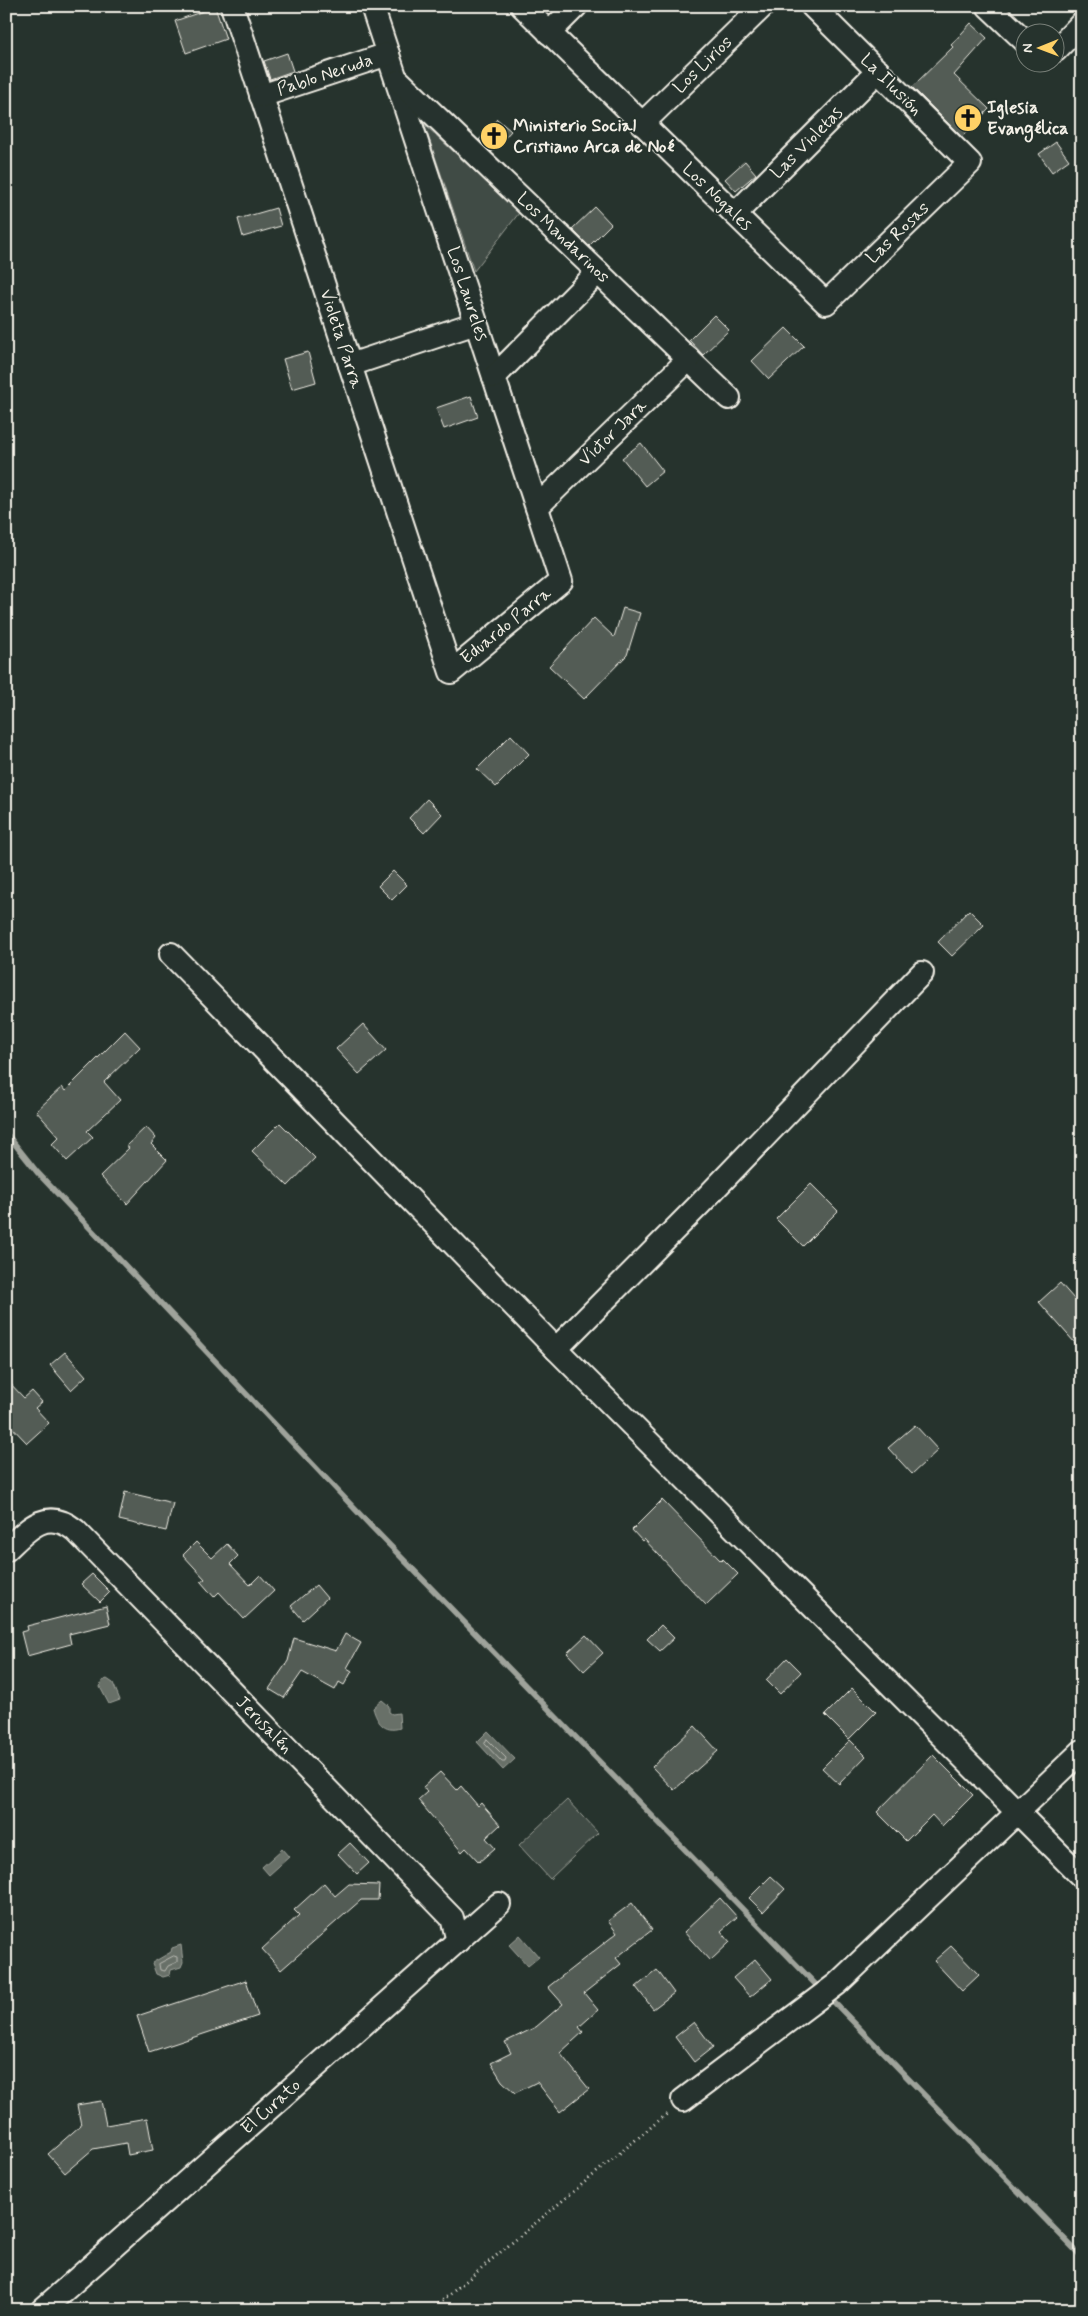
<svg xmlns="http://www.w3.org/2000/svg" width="1088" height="2316" viewBox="0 0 1088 2316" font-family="Mynerve,sans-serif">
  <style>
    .green { fill: #414b45; stroke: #9a9e96 }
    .water { fill: #676f68; stroke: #9fa39b }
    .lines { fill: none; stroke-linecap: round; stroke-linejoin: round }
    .shore { stroke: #bcbdb5; stroke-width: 1 }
    .stream { stroke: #9fa39b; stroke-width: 5.5 }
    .building { fill: #525c55; stroke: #f4f1e8 }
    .minor-casing { stroke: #f4f1e8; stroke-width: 26 }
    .path { stroke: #f4f1e8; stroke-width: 3; stroke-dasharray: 1 4; stroke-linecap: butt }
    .minor { stroke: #26332d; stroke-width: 22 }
    .labels { text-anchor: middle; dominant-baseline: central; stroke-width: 4; stroke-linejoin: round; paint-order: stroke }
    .street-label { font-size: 18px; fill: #f4f1e8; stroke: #26332d }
    .poi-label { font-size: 18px; font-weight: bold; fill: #f4f1e8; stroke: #26332d; text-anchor: start }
  </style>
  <rect width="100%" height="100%" fill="#26332d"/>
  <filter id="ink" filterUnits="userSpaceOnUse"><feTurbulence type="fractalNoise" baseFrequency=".02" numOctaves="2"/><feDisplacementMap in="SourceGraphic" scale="10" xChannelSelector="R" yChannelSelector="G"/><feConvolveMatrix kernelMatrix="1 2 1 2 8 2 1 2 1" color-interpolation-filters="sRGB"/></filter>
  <g filter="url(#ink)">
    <g class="green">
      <polygon points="424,124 519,213 474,271"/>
      <polygon points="567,1800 598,1833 550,1879 519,1845"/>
    </g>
    <g class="water">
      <polygon points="107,1679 113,1683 120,1700 109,1704 100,1687 102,1681"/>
      <path d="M382,1700L389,1706V1712L392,1714L399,1713L400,1728C384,1733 377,1722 373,1708Z"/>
      <polygon points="488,1731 515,1759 503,1770 477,1742"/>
      <polygon points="282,1849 289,1857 269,1875 262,1867"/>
      <polygon points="520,1935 539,1957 528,1966 509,1945"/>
      <polygon points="181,1945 183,1962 181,1967 171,1970 170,1975 163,1977 156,1974 152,1963 171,1952 172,1948"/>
    </g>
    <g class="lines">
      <g class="shore">
        <polygon points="487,1739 506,1758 505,1762 502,1762 485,1744"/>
        <polygon points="174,1956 177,1957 177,1962 168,1966 165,1971 160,1970 159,1964"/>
      </g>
      <g class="stream">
        <polyline points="6,1133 37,1172 370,1525 822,1991"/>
        <polyline points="829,1997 1082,2257"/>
      </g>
    </g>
    <g class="building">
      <polygon points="215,7 226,39 186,53 175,21"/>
      <polygon points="971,23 987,38 954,75 989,109 962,137 912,87 953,47 951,45"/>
      <polygon points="287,53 293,71 270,79 264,61"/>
      <polygon points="497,119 511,131 492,152 479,140"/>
      <polygon points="1056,142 1069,160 1052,172 1039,154"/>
      <polygon points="745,161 756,174 736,191 725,179"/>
      <polygon points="595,207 611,224 589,246 572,229"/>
      <polygon points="276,208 281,226 243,237 238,219"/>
      <polygon points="714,315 729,330 703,355 689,340"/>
      <polygon points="786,328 804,346 769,379 752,361"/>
      <polygon points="308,352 316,382 292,389 283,359"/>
      <polygon points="471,396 478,417 444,429 436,408"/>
      <polygon points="641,443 663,471 645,486 622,458"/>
      <polygon points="623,608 640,613 627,655 584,699 549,666 594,618 614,637"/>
      <polygon points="511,735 529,754 496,787 477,769"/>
      <polygon points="427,799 442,814 424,833 409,818"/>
      <polygon points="393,871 407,885 392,900 378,886"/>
      <polygon points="969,910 984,925 952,956 938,942"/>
      <polygon points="363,1024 386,1050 359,1074 336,1049"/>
      <polygon points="125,1031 140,1047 104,1082 120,1100 87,1131 93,1137 67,1161 52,1144 59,1137 36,1111 62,1087 65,1091"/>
      <polygon points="280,1123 315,1158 288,1186 252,1151"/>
      <polygon points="146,1127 156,1138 151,1144 167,1160 127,1204 100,1176 129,1148 126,1146"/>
      <polygon points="811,1184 838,1211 803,1246 776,1219"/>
      <polygon points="1060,1283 1082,1308 1082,1351 1039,1302"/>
      <polygon points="65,1352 86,1376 71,1390 50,1365"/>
      <polygon points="6,1379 24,1398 32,1391 42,1402 35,1408 49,1423 27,1443 6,1421"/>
      <polygon points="915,1425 938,1450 912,1474 888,1448"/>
      <polygon points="125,1492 173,1503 166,1531 119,1520"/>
      <polygon points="662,1500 721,1561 723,1559 738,1574 706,1605 644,1539 642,1541 632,1530"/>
      <polygon points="196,1542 212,1558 227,1544 238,1556 230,1564 250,1585 260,1575 274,1591 244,1619 219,1592 214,1597 201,1582 205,1579 183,1555"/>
      <polygon points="92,1574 110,1592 100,1602 81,1584"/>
      <polygon points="316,1585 327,1598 303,1620 291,1606"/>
      <polygon points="106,1606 110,1624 69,1634 71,1644 27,1656 21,1632 28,1630 27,1626"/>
      <polygon points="661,1625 674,1638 660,1651 647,1639"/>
      <polygon points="345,1634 361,1643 347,1668 352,1671 344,1685 339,1682 335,1690 302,1672 284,1698 269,1689 288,1661 294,1638 336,1651"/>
      <polygon points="586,1635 603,1653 584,1671 567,1653"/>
      <polygon points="787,1658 801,1672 780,1694 766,1680"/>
      <polygon points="852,1688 876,1712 849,1739 825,1715"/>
      <polygon points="695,1726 718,1751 674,1790 652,1767"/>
      <polygon points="850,1740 866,1756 839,1784 822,1768"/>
      <polygon points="933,1755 973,1795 942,1826 932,1815 906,1841 877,1812"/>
      <polygon points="440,1772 457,1790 461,1786 478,1806 481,1803 500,1825 486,1838 495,1848 479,1862 466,1848 462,1852 418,1800 427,1792 423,1787"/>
      <polygon points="350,1843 369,1863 357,1874 338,1854"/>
      <polygon points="771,1876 785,1889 763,1912 749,1898"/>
      <polygon points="324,1883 335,1896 349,1884 379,1885 378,1900 361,1900 281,1970 262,1949 299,1915 294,1910"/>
      <polygon points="720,1898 737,1917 721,1931 730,1942 710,1961 684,1932"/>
      <polygon points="632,1903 652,1930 616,1958 621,1964 584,1993 598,2010 579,2027 583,2032 560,2053 589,2089 560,2112 537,2082 515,2093 502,2081 491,2063 511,2053 505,2042 536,2027 563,2004 548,1987 617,1933 608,1921"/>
      <polygon points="951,1946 979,1975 962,1991 934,1961"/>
      <polygon points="755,1959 772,1979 750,1997 733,1978"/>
      <polygon points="657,1970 674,1993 653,2009 636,1987"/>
      <polygon points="246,1980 258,2016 149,2052 137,2016"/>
      <polygon points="694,2022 713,2047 694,2062 675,2037"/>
      <polygon points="101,2101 106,2125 147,2118 153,2150 128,2155 126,2143 93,2149 65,2173 48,2154 81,2125 77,2105"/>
    </g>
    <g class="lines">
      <defs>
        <g id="minor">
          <polyline points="232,6 451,672 561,581 372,6"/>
          <polyline points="522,6 826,303 970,163 812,6"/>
          <polyline points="988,6 1026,42"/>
          <polyline points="549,33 576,6"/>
          <polyline points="1056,50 1082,23"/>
          <polyline points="399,81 729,398"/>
          <polyline points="261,96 388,54"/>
          <polyline points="642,124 763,6"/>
          <polyline points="735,214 878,71"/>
          <polyline points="350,365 476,323"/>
          <polyline points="494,377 598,272"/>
          <polyline points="537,507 689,359"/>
          <polyline points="171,954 556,1349 1082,1877"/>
          <polyline points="556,1349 701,1203 922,973"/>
          <path d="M6,1550C27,1530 46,1507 75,1530L452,1918L458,1941"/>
          <polyline points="683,2100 837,1984 1082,1751"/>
          <polyline points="42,2310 499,1904"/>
        </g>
      </defs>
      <use href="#minor" class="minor-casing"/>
      <polyline class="path" points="431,2310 668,2113"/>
      <use href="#minor" class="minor"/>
    </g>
  </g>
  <defs>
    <symbol id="church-disc" viewBox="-11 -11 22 22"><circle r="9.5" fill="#ffd166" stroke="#26332d"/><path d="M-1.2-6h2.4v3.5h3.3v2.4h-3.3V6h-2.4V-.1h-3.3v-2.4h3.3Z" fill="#111"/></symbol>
  </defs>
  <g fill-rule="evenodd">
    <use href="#church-disc" x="952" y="102" width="32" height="32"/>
    <use href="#church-disc" x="478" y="120" width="32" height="32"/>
  </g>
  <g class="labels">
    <g class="street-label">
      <text transform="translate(703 65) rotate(-44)">Los Lirios</text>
      <text transform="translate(325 75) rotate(-18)">Pablo Neruda</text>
      <text transform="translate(891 85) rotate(45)">La Ilusión</text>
      <text transform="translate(807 143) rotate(-45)">Las Violetas</text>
      <text transform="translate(717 197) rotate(44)">Los Nogales</text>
      <text transform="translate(898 233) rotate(-44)">Las Rosas</text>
      <text transform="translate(563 238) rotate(44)">Los Mandarinos</text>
      <text transform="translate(467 294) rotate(72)">Los Laureles</text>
      <text transform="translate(341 339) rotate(72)">Violeta Parra</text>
      <text transform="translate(613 433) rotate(-44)">Víctor Jara</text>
      <text transform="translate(506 626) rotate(-39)">Eduardo Parra</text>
      <text transform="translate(264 1725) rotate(46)">Jerusalén</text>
      <text transform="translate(271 2107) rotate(-42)">El Curato</text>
    </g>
    <g class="poi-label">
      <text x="987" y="108">Iglesia<tspan x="987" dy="21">Evangélica</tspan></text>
      <text x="513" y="126">Ministerio Social<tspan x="513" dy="21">Cristiano Arca de Noé</tspan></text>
    </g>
  </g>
  <rect width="1088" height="2316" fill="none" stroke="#26332d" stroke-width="25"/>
  <rect x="12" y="12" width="1063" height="2291" fill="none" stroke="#f4f1e8" stroke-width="2" filter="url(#ink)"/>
  <g transform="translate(1040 48) rotate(269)"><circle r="24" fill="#26332d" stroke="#787f78"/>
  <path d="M0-4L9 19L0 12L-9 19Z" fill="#ffd166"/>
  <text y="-8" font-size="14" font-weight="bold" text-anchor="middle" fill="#f4f1e8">N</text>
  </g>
</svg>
